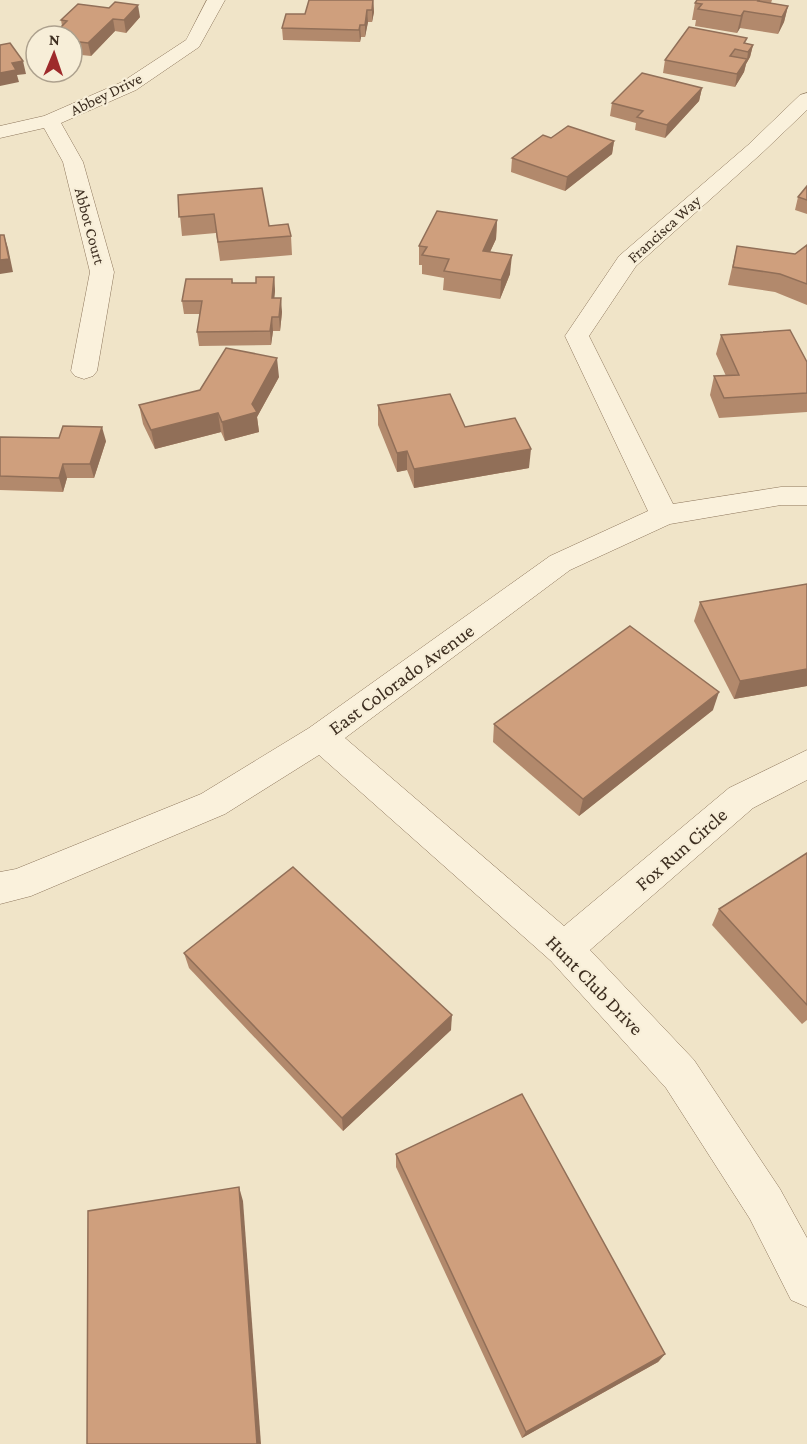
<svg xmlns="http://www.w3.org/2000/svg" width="807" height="1444" viewBox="0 0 807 1444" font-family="'Crimson Pro',serif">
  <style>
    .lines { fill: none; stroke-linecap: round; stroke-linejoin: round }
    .minor-casing { stroke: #8d765c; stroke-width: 1 }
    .minor { fill: #faf1dc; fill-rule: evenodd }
    .wall { fill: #b2896c }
    .shaded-wall { fill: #916f58 }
    .building { fill: #cf9f7d; stroke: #916f58; stroke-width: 1.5 }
    .labels { text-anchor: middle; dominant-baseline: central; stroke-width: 4.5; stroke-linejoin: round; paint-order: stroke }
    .far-street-label { font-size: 16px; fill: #3d2e20; stroke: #f7eed8 }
    .street-label { font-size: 20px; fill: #3d2e20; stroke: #f7eed8 }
  </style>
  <rect width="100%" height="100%" fill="#f0e4c8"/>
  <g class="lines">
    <defs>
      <g id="minor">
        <polygon points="207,0 225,0 199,47 136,90 61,123 83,162 114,272 97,371 93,376 84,379 75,376 71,371 90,272 63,162 44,128 0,138 0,126 44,116 122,82 186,40"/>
        <polygon points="807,93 807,110 762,153 636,266 589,336 673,504 781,487 807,487 807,505 781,505 670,524 570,570 345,738 564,926 729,788 807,750 807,780 753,808 590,950 694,1060 780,1189 807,1238 807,1307 791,1300 750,1219 666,1088 551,961 319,755 225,814 31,896 0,904 0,872 16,869 201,794 309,728 550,556 648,511 565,336 619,256 748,145 800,95"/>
      </g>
    </defs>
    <use href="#minor" class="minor-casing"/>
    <use href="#minor" class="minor"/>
  </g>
  <g class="wall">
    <polygon points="373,0 374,12 372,22 368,22 365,37 361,37 360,42 283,40 282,28 305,14"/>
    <polygon points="697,0 772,0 771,3 788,6 784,22 778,34 740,28 737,33 695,26 696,20 692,20 695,3"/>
    <polygon points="140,17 126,33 115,31 91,56 72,54 72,36 62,26 61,20"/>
    <polygon points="746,44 753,45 750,57 746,64 744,72 735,87 663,73 665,60"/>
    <polygon points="702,88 699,101 665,138 635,130 636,123 610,116 612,103"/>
    <polygon points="551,138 614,141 612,154 565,191 511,172 512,158"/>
    <polygon points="807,186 807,214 795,210 798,197"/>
    <polygon points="178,195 269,226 291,236 292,255 220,261 216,233 182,236"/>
    <polygon points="497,220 496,239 490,252 510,274 500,299 443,290 444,278 422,274 422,265 419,265 419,246"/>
    <polygon points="807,245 807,305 775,292 728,285 737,246 795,254"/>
    <polygon points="274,277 275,291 274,298 282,312 280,331 273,331 271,345 199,346 197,332 200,314 184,314 182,301 232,279 233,283 256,283"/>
    <polygon points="721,335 807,362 807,412 719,418 710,395 714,376 726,376 716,354"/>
    <polygon points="279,377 257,417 259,432 225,441 221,432 155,449 143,424 139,405"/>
    <polygon points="378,405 465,427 529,468 414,488 407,470 397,472 378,425"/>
    <polygon points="0,437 106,441 94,478 67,478 63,492 0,490"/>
    <polygon points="807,584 807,686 734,699 694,621 700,602"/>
    <polygon points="713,710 579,816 493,742 494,724"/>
    <polygon points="807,853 807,1020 802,1024 712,925 719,909"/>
    <polygon points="184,953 451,1030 343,1131 189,968"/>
    <polygon points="396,1154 665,1354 658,1362 522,1438 396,1167"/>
  </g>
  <g class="shaded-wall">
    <polygon points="373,0 374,12 372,22 372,10"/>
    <polygon points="138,5 140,17 126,33 124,20"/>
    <polygon points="788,6 784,22 778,34 782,17"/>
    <polygon points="367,10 368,22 365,37 365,25"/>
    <polygon points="744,11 740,28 737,33 741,16"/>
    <polygon points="113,19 115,31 91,56 88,43"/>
    <polygon points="360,25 361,37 360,42 359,30"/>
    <polygon points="753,45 750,57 746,64 744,72 735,87 737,74 747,60 748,52"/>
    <polygon points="23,61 26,74 17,75 19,82 0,86 0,73 12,63"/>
    <polygon points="702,88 699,101 665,138 667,125"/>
    <polygon points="614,141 612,154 565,191 567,177"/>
    <polygon points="497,220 496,239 482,269 483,251"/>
    <polygon points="4,235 8,248 13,272 0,274 0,260"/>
    <polygon points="512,255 510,274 500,299 501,280"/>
    <polygon points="274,277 275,291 273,312 272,298"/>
    <polygon points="281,298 282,312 280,331 279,317"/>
    <polygon points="272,317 273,331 271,345 270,331"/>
    <polygon points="277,358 279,377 257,417 259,432 225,441 222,422 252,404"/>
    <polygon points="218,413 221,432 155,449 151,430"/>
    <polygon points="102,427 106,441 94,478 90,464"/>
    <polygon points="531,449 529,468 414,488 414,469"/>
    <polygon points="407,451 407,470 397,472 397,453"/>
    <polygon points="63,464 67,478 63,492 59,478"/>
    <polygon points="807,669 807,686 734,699 740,681"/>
    <polygon points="719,692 713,710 579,816 583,799"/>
    <polygon points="452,1015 451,1030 343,1131 342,1118"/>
    <polygon points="239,1187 243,1201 261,1444 257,1444"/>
    <polygon points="665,1354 658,1362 522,1438 526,1432"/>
  </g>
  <g class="building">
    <polygon points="309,0 373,0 372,10 367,10 365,25 360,25 359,30 282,28 286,14 305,14"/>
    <polygon points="697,0 759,0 758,1 788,6 782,17 744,11 741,16 698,9 702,4 695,3"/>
    <polygon points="115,2 138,5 124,20 113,19 88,43 72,41 72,36 52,36 67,21 61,20 78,4 109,8"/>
    <polygon points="689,27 747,38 744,43 753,45 748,52 735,49 730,56 747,59 737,74 665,60"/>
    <polygon points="10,43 23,61 12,63 16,70 0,73 0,45"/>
    <polygon points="642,73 702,88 667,125 637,117 643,111 612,103"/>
    <polygon points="568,126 614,141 567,177 512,158 543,135 551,138"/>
    <polygon points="807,186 807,200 798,197"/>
    <polygon points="262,188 269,226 288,224 291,236 218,242 214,214 179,217 178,195"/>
    <polygon points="437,211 497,220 483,251 512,255 501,280 444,271 449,259 422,255 427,247 419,246"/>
    <polygon points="0,235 4,235 9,259 0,260"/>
    <polygon points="807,245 807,284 780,274 733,267 737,246 795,254"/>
    <polygon points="256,277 274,277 272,298 281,298 279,317 272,317 270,331 197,332 202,301 182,301 186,279 232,279 232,283 256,283"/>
    <polygon points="790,330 807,362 807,393 724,398 714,376 739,375 721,335"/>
    <polygon points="226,348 277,358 252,404 257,412 222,422 218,413 151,430 139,405 200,390"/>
    <polygon points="450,394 465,427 515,418 531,449 414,469 407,451 397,453 378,405"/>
    <polygon points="63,426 102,427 90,464 63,464 59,478 0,476 0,437 59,438"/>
    <polygon points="807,584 807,669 740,681 700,602"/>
    <polygon points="630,626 719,692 583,799 494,724"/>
    <polygon points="807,853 807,1005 719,909"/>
    <polygon points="293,867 452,1015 342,1118 184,953"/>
    <polygon points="522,1094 665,1354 526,1432 396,1154"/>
    <polygon points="239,1187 257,1444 87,1444 88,1211"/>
  </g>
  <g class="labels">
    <g class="far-street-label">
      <text transform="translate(106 94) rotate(-26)">Abbey Drive</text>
      <text transform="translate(90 226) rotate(75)">Abbot Court</text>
      <text transform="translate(664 229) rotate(-42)">Francisca Way</text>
    </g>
    <g class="street-label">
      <text transform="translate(401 679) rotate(-36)">East Colorado Avenue</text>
      <text transform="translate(681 849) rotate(-41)">Fox Run Circle</text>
      <text transform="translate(595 985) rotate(46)">Hunt Club Drive</text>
    </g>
  </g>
  <g transform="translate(54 54) rotate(2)"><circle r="28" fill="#f7eed8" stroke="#ada18e" stroke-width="1.5"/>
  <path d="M0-4.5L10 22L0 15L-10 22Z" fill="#9e2a2b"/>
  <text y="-9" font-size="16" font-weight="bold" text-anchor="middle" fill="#3d2e20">N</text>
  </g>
</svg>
